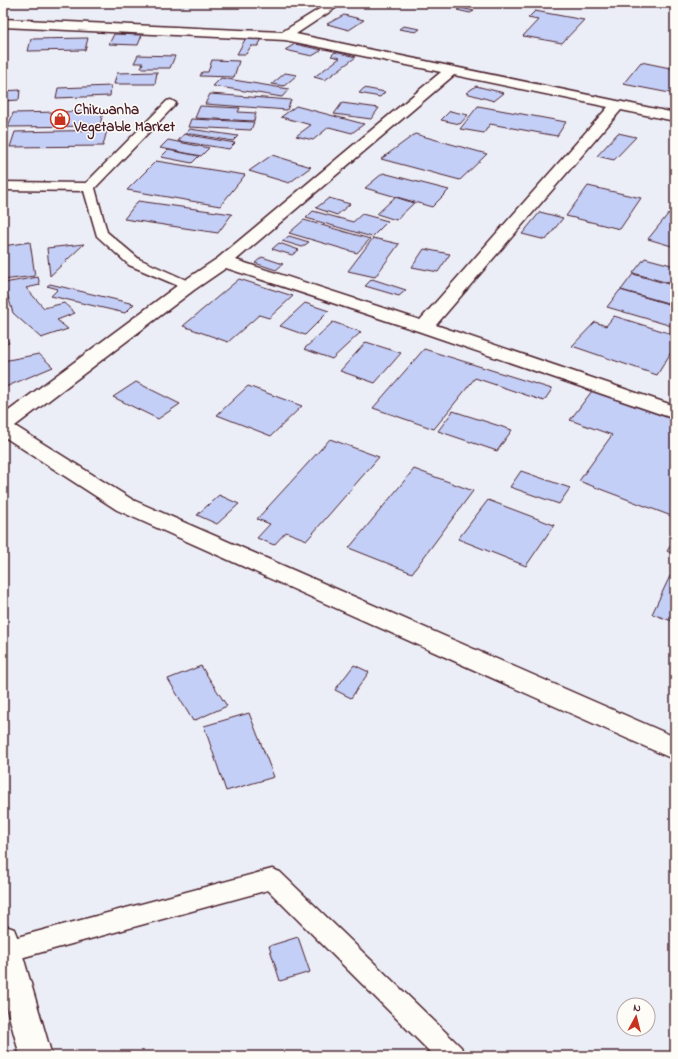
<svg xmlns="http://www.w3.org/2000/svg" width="678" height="1059" viewBox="0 0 678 1059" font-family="'Indie Flower',sans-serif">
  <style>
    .built { fill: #eceef7; fill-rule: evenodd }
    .building { fill: #c4cff7; stroke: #4a1f2b }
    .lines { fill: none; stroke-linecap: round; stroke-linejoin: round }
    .lane-casing { stroke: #4a1f2b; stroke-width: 3 }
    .street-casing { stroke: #4a1f2b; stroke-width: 3 }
    .secondary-casing { stroke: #4a1f2b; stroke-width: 3 }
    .lane { fill: #fdfcf7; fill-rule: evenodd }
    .street { fill: #fdfcf7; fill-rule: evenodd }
    .secondary { fill: #fdfcf7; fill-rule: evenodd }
    .labels { text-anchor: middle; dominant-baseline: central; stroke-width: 3; stroke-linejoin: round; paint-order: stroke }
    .far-poi-label { font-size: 15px; font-weight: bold; fill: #4a1f2b; stroke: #fdfcf7; text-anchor: start }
  </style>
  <rect width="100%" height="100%" fill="#fdfcf7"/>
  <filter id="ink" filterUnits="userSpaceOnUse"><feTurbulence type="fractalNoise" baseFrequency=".025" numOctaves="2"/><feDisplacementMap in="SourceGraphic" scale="8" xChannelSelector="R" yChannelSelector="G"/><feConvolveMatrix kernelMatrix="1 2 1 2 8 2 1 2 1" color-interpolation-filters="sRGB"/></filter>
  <g filter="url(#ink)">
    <path class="built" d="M3,3H675V1056H3ZM624,1005H648V1029H624Z"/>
    <g class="building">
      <polygon points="461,8 474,11 470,13 457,10"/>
      <polygon points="535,11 584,20 562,43 523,36 538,20 528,18"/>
      <polygon points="344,15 364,20 349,30 327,24"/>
      <polygon points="403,26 420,29 416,32 399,29"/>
      <polygon points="114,34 142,35 138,45 109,44"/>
      <polygon points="247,36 263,37 258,46 251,46 246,54 237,54"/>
      <polygon points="88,38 85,50 28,51 31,39"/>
      <polygon points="295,44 322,50 312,56 285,50"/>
      <polygon points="335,52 356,57 325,80 314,77 340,58 331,56"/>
      <polygon points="138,55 175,56 170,68 141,68 143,63 134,63"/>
      <polygon points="212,60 239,61 234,77 200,76 202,72 208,72"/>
      <polygon points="641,62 675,69 675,94 623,84"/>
      <polygon points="157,72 155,84 114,84 117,73"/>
      <polygon points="285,73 297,75 284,86 272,84"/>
      <polygon points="221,78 289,89 282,97 213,86"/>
      <polygon points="111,86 110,96 56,98 58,88"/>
      <polygon points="476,86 504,93 494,101 466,93"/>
      <polygon points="364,88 385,92 380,97 359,93"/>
      <polygon points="20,90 19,100 3,101 3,91"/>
      <polygon points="210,94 291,100 287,110 205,104"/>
      <polygon points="342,103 379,108 371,119 334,114"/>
      <polygon points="200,106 240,108 238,112 256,113 254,121 195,118"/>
      <polygon points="296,106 364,124 352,133 329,127 313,140 296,136 311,125 281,117"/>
      <polygon points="478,106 566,122 557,136 490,124 484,133 460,129"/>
      <polygon points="103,111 100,126 8,127 13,113"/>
      <polygon points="450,111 468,115 460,124 441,120"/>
      <polygon points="191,119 254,122 251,130 188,127"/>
      <polygon points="190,129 238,136 233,141 186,133"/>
      <polygon points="107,130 103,146 10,147 15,132"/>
      <polygon points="618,133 636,137 614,160 597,156"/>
      <polygon points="184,134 235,143 229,149 178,141"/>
      <polygon points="415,134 487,154 460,180 381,159"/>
      <polygon points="168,140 209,148 201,156 160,148"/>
      <polygon points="168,150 199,156 192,163 161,157"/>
      <polygon points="272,155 311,167 289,183 249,171"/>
      <polygon points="156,161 245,175 220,206 127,190"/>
      <polygon points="383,173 449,190 432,207 365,188"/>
      <polygon points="588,186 641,198 620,229 566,216"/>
      <polygon points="395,197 414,203 396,220 377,214"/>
      <polygon points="329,198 350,204 337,215 316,208"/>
      <polygon points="138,201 232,214 218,233 124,219"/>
      <polygon points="313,211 353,222 362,214 388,221 372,237 306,218"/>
      <polygon points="540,212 563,218 546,240 522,234"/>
      <polygon points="669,213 675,214 675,247 648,239"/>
      <polygon points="304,220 370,239 357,253 289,233"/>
      <polygon points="289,236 309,242 302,247 282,241"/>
      <polygon points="373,238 399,244 375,277 348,271"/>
      <polygon points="30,242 35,276 3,280 3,246"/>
      <polygon points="279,243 299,250 292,255 272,249"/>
      <polygon points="84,244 50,276 47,248"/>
      <polygon points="424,249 450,254 438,272 412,267"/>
      <polygon points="262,257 283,264 276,270 255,263"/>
      <polygon points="645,258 675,266 675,285 633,273"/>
      <polygon points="633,274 675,286 675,305 621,290"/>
      <polygon points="38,277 40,285 26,288 44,308 64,303 75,313 57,320 68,329 41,338 13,313 4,283"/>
      <polygon points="239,279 293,296 269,318 259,315 228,342 183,326"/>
      <polygon points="372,279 406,290 399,296 365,286"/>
      <polygon points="50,284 134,304 125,313 51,296 58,289 47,286"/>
      <polygon points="620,290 675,306 675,327 607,307"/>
      <polygon points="305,303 329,311 305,335 280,326"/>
      <polygon points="614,316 675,335 675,346 657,375 572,346 595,322 606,326"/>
      <polygon points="333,322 361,332 332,359 304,349"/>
      <polygon points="3,332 9,343 3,345"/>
      <polygon points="366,342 401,353 375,383 340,371"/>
      <polygon points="424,349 552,389 544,401 475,378 434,429 373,408"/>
      <polygon points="39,354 53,367 3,388 3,361"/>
      <polygon points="136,382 180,404 158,419 113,397"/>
      <polygon points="248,386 302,406 271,436 217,415"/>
      <polygon points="592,391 675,420 675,514 674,517 579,481 612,435 570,420"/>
      <polygon points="453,411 512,430 497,451 438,431"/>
      <polygon points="330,439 379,457 307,540 286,532 274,545 257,538 270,524 257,519"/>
      <polygon points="414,469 473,491 412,573 349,548"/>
      <polygon points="521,471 570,488 559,504 510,487"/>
      <polygon points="219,495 239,504 217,524 197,515"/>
      <polygon points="488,500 554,525 526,566 458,539"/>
      <polygon points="675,539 675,555 667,551"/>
      <polygon points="670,576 675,578 675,622 652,614"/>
      <polygon points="354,665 369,672 351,698 335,690"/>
      <polygon points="201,666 227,706 193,721 168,679"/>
      <polygon points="249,713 274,777 226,791 204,726"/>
      <polygon points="298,937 310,972 280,981 269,946"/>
    </g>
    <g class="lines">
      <defs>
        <g id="lane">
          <polygon points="171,100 176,103 175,105 95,188 107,232 139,259 193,283 195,286 193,289 188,290 129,265 97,236 84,191 3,190 3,182 86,183 167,101"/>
          <polygon points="272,869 280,872 461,1047 464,1056 434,1056 268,890 6,962 3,961 3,941 6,940"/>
        </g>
        <path id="street" d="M329,3H343L296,34L675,113V121L621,110L436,325L675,406V419L418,331L226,268L194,290L15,426L133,500L675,737V760L117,510L3,436V415L182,282L218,258L441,72L285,40L3,27V19L282,32ZM454,75L608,107L420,320L236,260Z"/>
        <polygon id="secondary" points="3,925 14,929 18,939 52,1056 20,1056 3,994"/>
      </defs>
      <use href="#lane" class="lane-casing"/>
      <use href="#street" class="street-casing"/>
      <use href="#secondary" class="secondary-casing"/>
      <use href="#lane" class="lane"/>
      <use href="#street" class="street"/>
      <use href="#secondary" class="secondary"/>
    </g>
  </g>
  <defs>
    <symbol id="shop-ring" viewBox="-11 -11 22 22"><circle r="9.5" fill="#fdfcf7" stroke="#c8321e" stroke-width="1.5"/><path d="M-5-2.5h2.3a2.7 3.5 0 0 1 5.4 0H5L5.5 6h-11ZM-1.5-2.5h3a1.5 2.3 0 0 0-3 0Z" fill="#c8321e"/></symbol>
  </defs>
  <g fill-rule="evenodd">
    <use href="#shop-ring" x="49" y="108" width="22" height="22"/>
  </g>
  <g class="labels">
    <g class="far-poi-label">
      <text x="74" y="110">Chikwanha<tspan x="74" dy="17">Vegetable Market</tspan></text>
    </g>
  </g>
  <rect width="678" height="1059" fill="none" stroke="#fdfcf7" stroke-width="16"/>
  <rect x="8" y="8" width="662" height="1043" fill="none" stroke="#4a1f2b" stroke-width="1.5" filter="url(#ink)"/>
  <g transform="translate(636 1017) rotate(7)"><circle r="19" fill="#fdfcf7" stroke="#b5a4a5"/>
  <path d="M0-3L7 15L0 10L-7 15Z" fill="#c8321e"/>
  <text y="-6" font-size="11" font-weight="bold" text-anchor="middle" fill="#4a1f2b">N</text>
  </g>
</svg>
